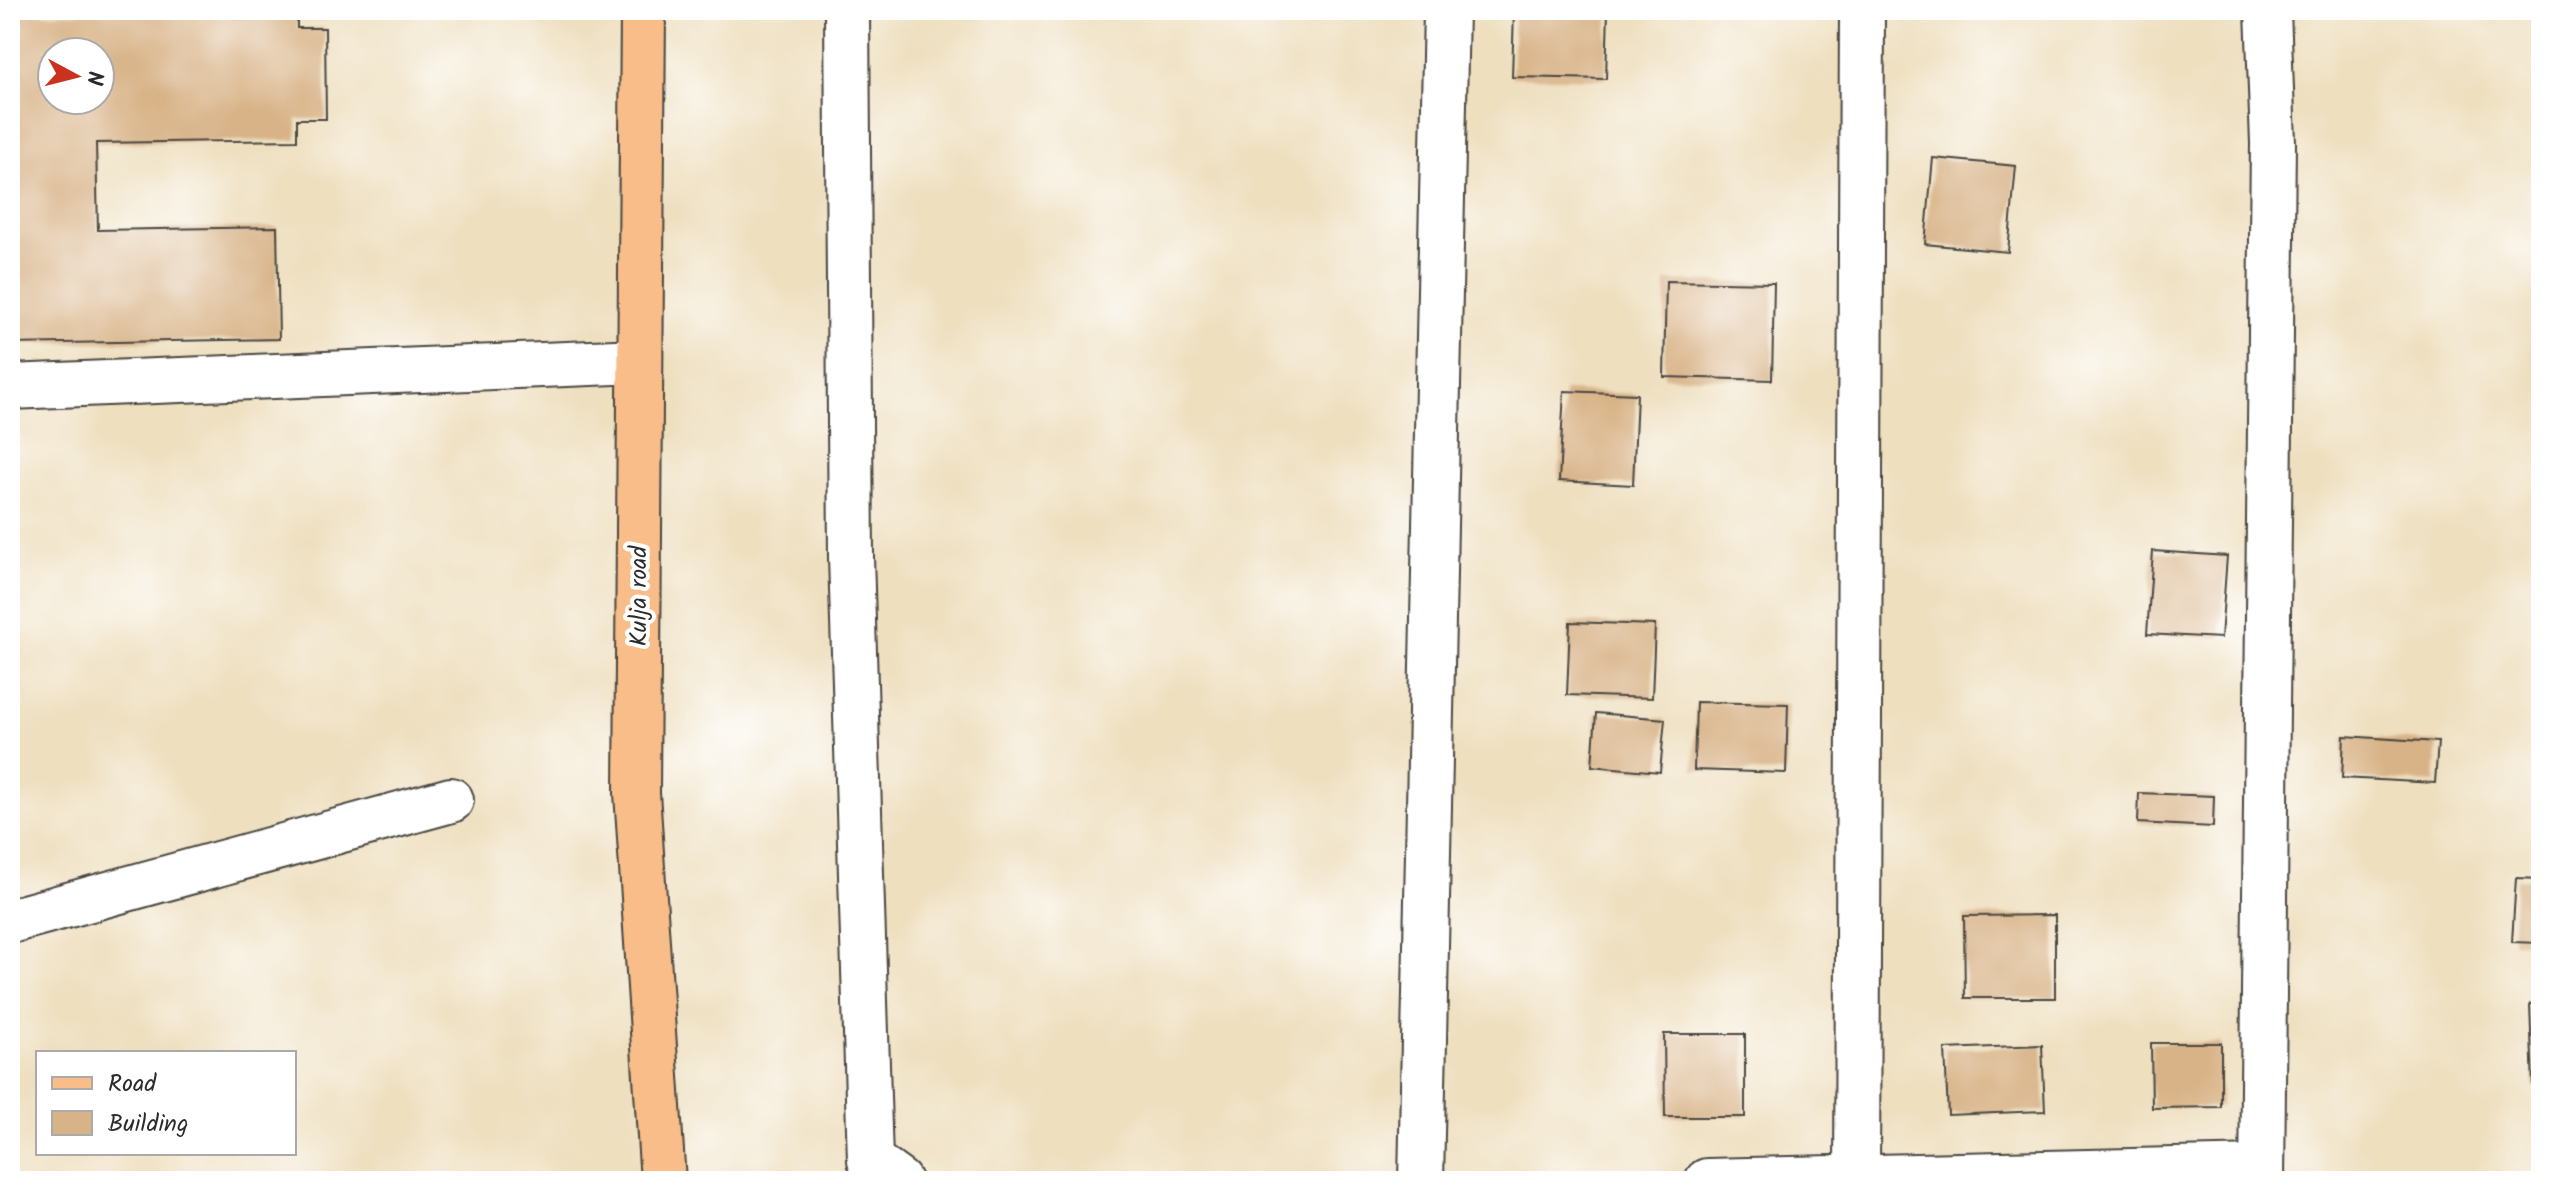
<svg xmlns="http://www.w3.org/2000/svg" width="2551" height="1191" viewBox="0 0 2551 1191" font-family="Kalam,sans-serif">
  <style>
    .building { fill: #d8b387; fill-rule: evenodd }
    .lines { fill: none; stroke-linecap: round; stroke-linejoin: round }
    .minor-casing { stroke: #484641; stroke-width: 48 }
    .major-casing { stroke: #484641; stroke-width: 48 }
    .minor { stroke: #fff; stroke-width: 44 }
    .major { stroke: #f8bd88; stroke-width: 44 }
    .labels { text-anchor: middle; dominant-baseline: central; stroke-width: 8; stroke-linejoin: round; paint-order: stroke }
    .street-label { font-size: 24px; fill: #2b2b2b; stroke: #fff }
  </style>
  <rect width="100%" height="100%" fill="#fff"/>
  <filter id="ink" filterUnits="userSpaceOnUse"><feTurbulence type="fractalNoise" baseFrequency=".0125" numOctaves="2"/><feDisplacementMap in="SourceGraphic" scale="16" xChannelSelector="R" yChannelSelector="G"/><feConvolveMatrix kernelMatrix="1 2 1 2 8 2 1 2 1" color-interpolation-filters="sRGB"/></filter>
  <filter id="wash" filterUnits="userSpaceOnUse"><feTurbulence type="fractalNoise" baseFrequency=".006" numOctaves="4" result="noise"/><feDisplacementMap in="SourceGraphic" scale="32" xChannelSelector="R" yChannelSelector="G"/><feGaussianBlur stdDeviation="1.8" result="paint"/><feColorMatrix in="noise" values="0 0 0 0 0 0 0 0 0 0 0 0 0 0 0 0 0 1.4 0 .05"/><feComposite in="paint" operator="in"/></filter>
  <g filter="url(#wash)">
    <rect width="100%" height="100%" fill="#eedfbf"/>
    <g id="blocks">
      <g class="building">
        <path d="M245,10H297V28H325L326,119H297V140L96,143L98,230L277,227L279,339L10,344V14ZM52,52H100V100H52Z"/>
        <polygon points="1514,10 1608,10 1606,79 1512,77"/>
        <polygon points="1933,158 2016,166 2008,252 1925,244"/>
        <polygon points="1666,281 1774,283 1772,380 1664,377"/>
        <polygon points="1564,391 1637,394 1633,485 1559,481"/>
        <polygon points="2153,551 2227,556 2221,638 2147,634"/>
        <polygon points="1570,622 1655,625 1652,698 1567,695"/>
        <polygon points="1696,702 1788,704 1786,773 1694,770"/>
        <polygon points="1596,713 1665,719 1660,772 1592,766"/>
        <polygon points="2344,736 2438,742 2435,783 2342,778"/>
        <polygon points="2139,793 2214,796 2213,827 2138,823"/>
        <polygon points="2516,878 2541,879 2541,943 2512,942"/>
        <polygon points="2055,915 2055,998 1965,998 1964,916"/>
        <polygon points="2530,1004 2541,1004 2541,1086 2533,1087"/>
        <polygon points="1664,1034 1745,1034 1745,1117 1665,1117"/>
        <polygon points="2151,1043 2221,1043 2221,1107 2152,1108"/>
        <polygon points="2042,1045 2045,1111 1948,1115 1945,1049"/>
      </g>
    </g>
  </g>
  <g filter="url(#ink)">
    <use href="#blocks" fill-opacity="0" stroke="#484641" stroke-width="2"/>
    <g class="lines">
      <defs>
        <g id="minor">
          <polyline points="847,10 851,557 870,1160 899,1181"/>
          <polyline points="10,387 640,361"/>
          <polyline points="10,921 451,800"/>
          <polyline points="1421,1181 1446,10"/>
          <polyline points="1707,1181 2261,1168"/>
          <polyline points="1857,1181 1862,10"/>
          <polyline points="2262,1181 2273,143 2268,10"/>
        </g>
        <polyline id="major" points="643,10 637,793 663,1181"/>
      </defs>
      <use href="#minor" class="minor-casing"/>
      <use href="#major" class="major-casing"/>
      <use href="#minor" class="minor"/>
      <use href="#major" class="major"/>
    </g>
  </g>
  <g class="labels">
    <g class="street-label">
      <text transform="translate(639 596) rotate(-90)">Kulja road</text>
    </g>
  </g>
  <rect width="2551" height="1191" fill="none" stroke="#fff" stroke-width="40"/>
  <rect x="36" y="1051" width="260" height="104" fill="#ffffff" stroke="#aaaaaa" stroke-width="2"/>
  <rect x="52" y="1077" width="40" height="12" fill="#f8bd88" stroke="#aaaaaa" stroke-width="2"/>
  <text x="108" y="1091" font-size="24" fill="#2b2b2b">Road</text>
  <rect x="52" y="1111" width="40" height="24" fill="#d8b387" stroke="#aaaaaa" stroke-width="2"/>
  <text x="108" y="1131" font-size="24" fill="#2b2b2b">Building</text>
  <g transform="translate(76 76) rotate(97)"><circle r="38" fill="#ffffff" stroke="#aaaaaa" stroke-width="2"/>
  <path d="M0-6L14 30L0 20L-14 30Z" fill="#c8321e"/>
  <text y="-12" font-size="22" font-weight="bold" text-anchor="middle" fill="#2b2b2b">N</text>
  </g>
</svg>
